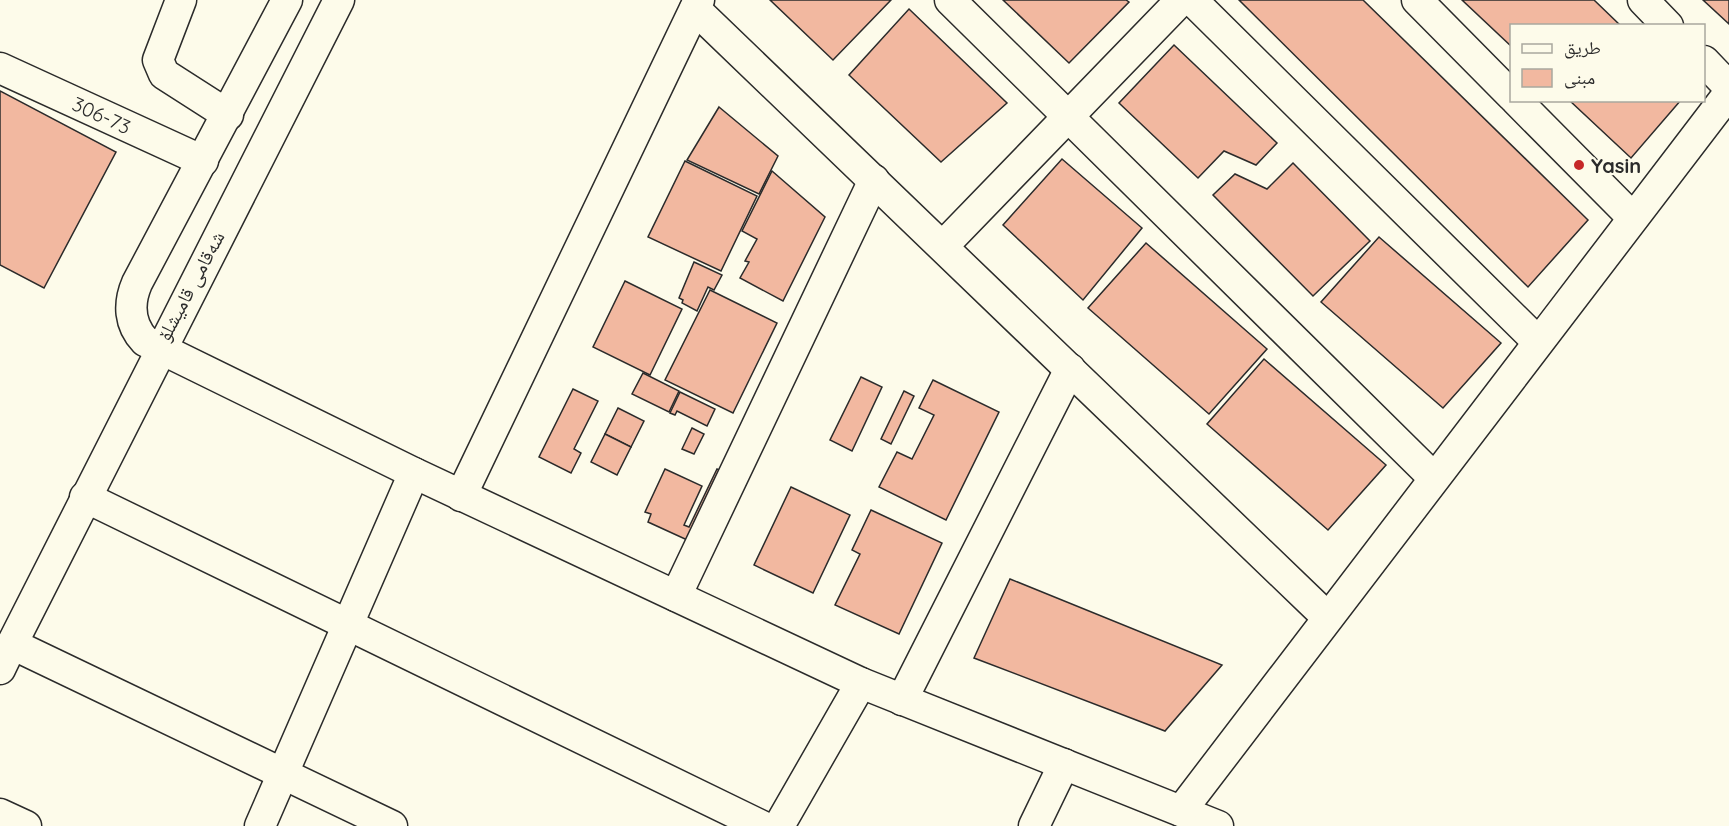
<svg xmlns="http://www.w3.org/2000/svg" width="1729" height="826" viewBox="0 0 1729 826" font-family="Quicksand,'Noto Naskh Arabic',sans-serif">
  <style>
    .building { fill: #f2b8a0; stroke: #2b2b2b; stroke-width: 1.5 }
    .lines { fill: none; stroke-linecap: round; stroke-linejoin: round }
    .minor-casing { stroke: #2b2b2b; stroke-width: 33 }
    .minor { stroke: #fdfbea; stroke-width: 30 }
    .poi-dot { fill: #c62828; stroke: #fdfbea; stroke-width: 2 }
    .labels { text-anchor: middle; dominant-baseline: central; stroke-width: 4.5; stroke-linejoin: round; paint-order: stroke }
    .street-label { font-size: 20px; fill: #2b2b2b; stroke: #fdfbea }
    .poi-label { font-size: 20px; font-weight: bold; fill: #2b2b2b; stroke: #fdfbea; text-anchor: start }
  </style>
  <rect width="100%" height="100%" fill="#fdfbea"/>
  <g class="building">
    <polygon points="770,0 891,0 833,60"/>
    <polygon points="1003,0 1126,0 1129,2 1069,63"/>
    <polygon points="1239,0 1363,0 1588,220 1528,287"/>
    <polygon points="1462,0 1594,0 1621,26 1512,26 1512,47"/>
    <polygon points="1703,0 1729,0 1729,24"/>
    <polygon points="909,9 1007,103 941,162 849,75"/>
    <polygon points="1174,45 1277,143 1256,165 1224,151 1198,178 1119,103"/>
    <polygon points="0,91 116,152 44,288 0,265"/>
    <polygon points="1569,100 1681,100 1631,158"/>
    <polygon points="719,107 778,156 759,194 687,160"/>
    <polygon points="1062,159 1142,228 1083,300 1003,225"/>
    <polygon points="685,161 757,196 721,271 648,237"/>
    <polygon points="1293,163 1370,241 1313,296 1213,195 1235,174 1267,189"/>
    <polygon points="772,171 825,217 783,301 740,278 749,262 745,261 757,239 742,231"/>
    <polygon points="1379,237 1501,343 1443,408 1321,302"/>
    <polygon points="1146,243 1267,349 1209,414 1088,308"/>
    <polygon points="694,262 722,275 714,290 708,287 697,311 682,303 683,300 679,298"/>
    <polygon points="625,281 682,309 650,375 593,347"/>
    <polygon points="710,290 777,323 733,413 665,380"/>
    <polygon points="1264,359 1386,465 1328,530 1207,424"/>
    <polygon points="643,373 679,391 669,412 632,394"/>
    <polygon points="861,377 882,387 852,451 830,440"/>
    <polygon points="933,380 999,412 946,520 879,487 897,452 912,459 934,415 919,408"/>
    <polygon points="573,389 598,401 574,449 581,453 571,473 539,457"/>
    <polygon points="904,391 914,396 891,444 881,439"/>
    <polygon points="680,392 715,409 707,426 677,411 675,415 670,413"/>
    <polygon points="618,408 644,421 631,447 605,434"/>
    <polygon points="692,428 704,434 694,454 682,449"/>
    <polygon points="605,434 631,447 617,475 591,462"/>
    <polygon points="665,469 702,486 684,525 689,527 717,469 729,474 696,544 648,522 651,514 645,512"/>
    <polygon points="791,487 850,515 813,593 754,565"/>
    <polygon points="871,510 942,543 899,634 835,605 860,554 852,550"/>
    <polygon points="1010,579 1222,665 1165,731 974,658"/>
  </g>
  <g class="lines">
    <defs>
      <g id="minor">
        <polyline points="181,0 158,60 164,74 228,115"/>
        <path d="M287,0L137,283C128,304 129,324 145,341L414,473L861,683L1218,826"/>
        <polyline points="950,0 1434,478"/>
        <polyline points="1192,0 1538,342"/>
        <polyline points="1417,0 1512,96"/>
        <polyline points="1643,0 1668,26"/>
        <polyline points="695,9 1327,617"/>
        <polyline points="1704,61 1729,87"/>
        <path id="s1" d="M0,68L203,161"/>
        <polyline points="1516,100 1633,218"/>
        <polyline points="943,246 1181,0"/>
        <polyline points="461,496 699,0"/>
        <polyline points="85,497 762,826"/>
        <polyline points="676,596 874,180"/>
        <polyline points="12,644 339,0"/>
        <polyline points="0,669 12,644 392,826"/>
        <polyline points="902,700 1070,369"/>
        <polyline points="1181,811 1729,93"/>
        <polyline points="0,814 26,826"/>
        <polyline points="260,826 414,473"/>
        <polyline points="779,826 861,683"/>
        <polyline points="1034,826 1064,764"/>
      </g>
    </defs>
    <use href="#minor" class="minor-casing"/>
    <use href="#minor" class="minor"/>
  </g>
  <circle class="poi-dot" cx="1579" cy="165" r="6"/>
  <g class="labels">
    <g class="street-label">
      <text stroke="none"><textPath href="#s1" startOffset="112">306-73</textPath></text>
      <text transform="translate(190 286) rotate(-62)">شەقامی قامیشلۆ</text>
    </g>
    <g class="poi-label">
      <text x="1591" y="165">Yasin</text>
    </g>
  </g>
  <rect x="1510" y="24" width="195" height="78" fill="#fdfbea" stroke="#a9a89e" stroke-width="1.5"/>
  <rect x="1522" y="44" width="30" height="9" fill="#fdfbea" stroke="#a9a89e" stroke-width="1.5"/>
  <text x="1564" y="54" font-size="18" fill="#2b2b2b">طريق</text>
  <rect x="1522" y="69" width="30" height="18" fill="#f2b8a0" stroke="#a9a89e" stroke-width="1.5"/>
  <text x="1564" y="84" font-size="18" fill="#2b2b2b">مبنى</text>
</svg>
